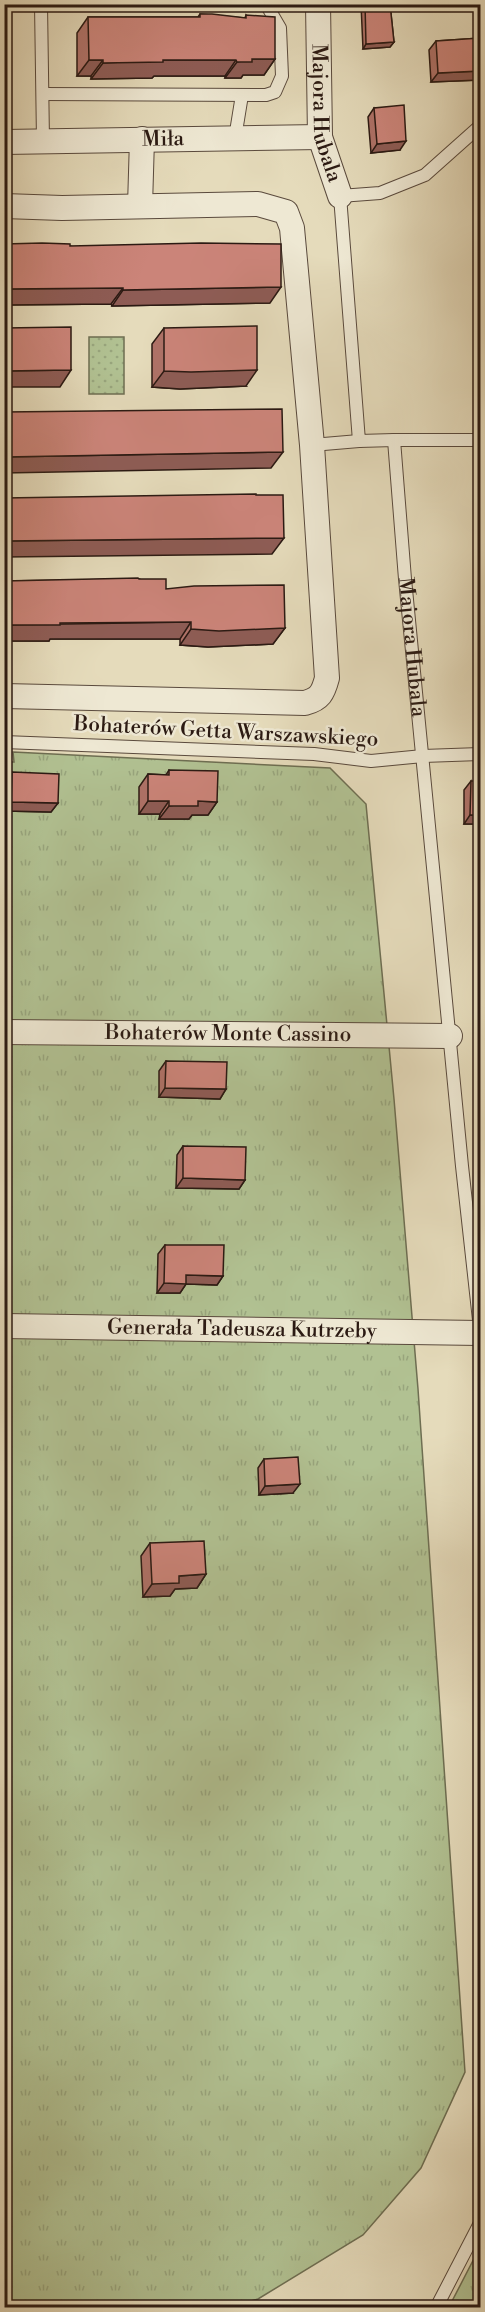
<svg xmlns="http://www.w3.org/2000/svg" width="485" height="2312" viewBox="0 0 485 2312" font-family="'Libre Bodoni',serif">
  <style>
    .grass { fill: url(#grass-tufts); stroke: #6e6e52; stroke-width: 1.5 }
    .park { fill: url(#park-dots); stroke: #6e6e52; stroke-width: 1.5 }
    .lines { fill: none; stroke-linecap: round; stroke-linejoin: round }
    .service-casing { stroke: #5a4a3d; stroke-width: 14 }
    .minor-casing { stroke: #5a4a3d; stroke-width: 26 }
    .service { stroke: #eee8d3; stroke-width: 12 }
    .minor { stroke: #eee8d3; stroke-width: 24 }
    .wall { fill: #af7268; stroke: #2b1a13; stroke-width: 1.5 }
    .shaded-wall { fill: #8e5c55; stroke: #2b1a13; stroke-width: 1.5 }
    .building { fill: #cb8479; stroke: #2b1a13; stroke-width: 1.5 }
    .labels { text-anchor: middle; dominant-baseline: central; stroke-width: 5; stroke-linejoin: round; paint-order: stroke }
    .street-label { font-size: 21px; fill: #2b1a13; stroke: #eee8d3 }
  </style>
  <defs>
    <pattern id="grass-tufts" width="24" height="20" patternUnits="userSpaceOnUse" patternTransform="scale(1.5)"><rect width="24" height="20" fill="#b1c192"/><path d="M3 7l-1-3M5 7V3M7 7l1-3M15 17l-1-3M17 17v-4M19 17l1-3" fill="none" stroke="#98a57d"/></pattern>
    <pattern id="park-dots" width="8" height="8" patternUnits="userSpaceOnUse" patternTransform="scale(1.5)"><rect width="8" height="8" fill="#b1c192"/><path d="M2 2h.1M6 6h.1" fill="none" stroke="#98a57d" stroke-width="1.8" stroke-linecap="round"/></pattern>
  </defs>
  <rect width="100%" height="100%" fill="#e5dbbb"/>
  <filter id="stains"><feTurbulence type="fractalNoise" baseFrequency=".00333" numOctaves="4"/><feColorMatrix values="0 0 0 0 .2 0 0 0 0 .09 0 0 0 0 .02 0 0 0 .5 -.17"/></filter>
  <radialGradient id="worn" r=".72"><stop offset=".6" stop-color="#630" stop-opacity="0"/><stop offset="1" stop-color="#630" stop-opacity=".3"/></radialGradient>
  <g class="grass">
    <polygon points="13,752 330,768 366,804 394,1099 418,1389 465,2072 421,2168 363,2235 258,2299 227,2308 5,2308 5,762 14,762"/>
    <polygon points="480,2247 480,2307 449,2307"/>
  </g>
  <rect class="park" x="89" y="337" width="35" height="57"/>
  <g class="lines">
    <defs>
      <g id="service">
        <polyline points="41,4 43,141"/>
        <polyline points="43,94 266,95 275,92 282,76 280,28 266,4"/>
        <path id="s1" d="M480,126L425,175L380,193L340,196L359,441L394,440L405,579L462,1166L480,1329"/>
        <polyline points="235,138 242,95"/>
        <polyline points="394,440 480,440"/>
        <polyline points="312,445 359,441"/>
        <polyline points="4,742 314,754 371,761 423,756 480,754"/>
        <polyline points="436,2308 480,2223"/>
      </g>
      <g id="minor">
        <path id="s2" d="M318,4L320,137L340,196"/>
        <path id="s3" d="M4,142L320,137"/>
        <path d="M4,206L62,208L258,204L286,212L292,228L312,445L327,678C323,693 320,699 305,703L4,696"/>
        <polyline points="140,206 142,139"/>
        <path id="s4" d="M4,1032L450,1036"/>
        <path id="s5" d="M4,1326L480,1333"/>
      </g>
    </defs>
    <use href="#service" class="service-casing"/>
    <use href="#minor" class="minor-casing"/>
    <use href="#service" class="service"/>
    <use href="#minor" class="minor"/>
  </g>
  <g class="wall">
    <polygon points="361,4 390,4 394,42 390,47 363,49"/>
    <polygon points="200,14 245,18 246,15 275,59 264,75 243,75 241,78 225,78 225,76 154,76 152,78 91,79 91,76 77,76 77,33 88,17 198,17"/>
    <polygon points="480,38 480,80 431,82 429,50 436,41"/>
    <polygon points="374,108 400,150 371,153 368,117"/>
    <polygon points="4,244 70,246 270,303 112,306 111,304 4,305"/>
    <polygon points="164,328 246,386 180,389 152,387 152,344"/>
    <polygon points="139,579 166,589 285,628 273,644 208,647 180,645 180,639 50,639 49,641 4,641 4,581"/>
    <polygon points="169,770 217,802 208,815 192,815 189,819 159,819 160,814 139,814 139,787 148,774 166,775"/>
    <polygon points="12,772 58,803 51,812 4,811 5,782"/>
    <polygon points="471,781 480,824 464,824 464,790"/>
    <polygon points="166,1061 226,1089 220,1099 159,1097 159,1071"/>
    <polygon points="183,1146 245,1180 239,1189 176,1188 177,1155"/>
    <polygon points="165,1245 223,1276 217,1285 186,1284 180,1293 157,1293 158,1254"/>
    <polygon points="264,1459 293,1493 259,1495 258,1468"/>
    <polygon points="150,1543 206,1574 197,1588 175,1589 170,1596 143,1597 141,1556"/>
  </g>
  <g class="shaded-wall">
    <polygon points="394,42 390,47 363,49 366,44"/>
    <polygon points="252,59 275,59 264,75 243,75 241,78 225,78 237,62"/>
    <polygon points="89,60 103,60 91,76 77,76"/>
    <polygon points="163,60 236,60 225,76 154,76 152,78 91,79 103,63"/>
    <polygon points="480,71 480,80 431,82 438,73"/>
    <polygon points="406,141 400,150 371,153 377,144"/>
    <polygon points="281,287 270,303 112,306 123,290"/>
    <polygon points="123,288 111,304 4,305 4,289"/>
    <polygon points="71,370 60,387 4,387 4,371"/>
    <polygon points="257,370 246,386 180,389 152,387 164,371"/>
    <polygon points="283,452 271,468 4,473 4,457"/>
    <polygon points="284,538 272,554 4,557 4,541"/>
    <polygon points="191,622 180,639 50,639 49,641 4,641 4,625"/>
    <polygon points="285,628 273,644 208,647 180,645 191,629"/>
    <polygon points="148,801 169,801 160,814 139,814"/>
    <polygon points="198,801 217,802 208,815 192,815 189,819 159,819 169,806"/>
    <polygon points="11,802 58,803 51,812 4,811"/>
    <polygon points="470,815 480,815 480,824 464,824"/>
    <polygon points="165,1088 226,1089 220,1099 159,1097"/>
    <polygon points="183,1178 245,1180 239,1189 176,1188"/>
    <polygon points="186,1275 223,1276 217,1285 186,1284 180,1293 157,1293 164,1283"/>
    <polygon points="300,1484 293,1493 259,1495 265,1486"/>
    <polygon points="206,1574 197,1588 175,1589 170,1596 143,1597 152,1584 179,1576"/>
  </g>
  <g class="building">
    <polygon points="365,4 390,4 394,42 366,44"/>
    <polygon points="200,14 212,14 246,18 246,15 275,17 275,59 252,59 252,62 237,62 236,60 163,60 163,62 103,63 103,60 89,60 88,17 200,17"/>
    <polygon points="480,38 480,71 438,73 436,41"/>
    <polygon points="404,105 406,141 377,144 374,108"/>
    <polygon points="42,243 70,244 70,246 201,243 281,244 281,287 123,290 123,288 4,289 4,244"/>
    <polygon points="257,326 257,370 191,372 164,371 164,328"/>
    <polygon points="71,327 71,370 4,371 4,328"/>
    <polygon points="282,409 283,452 4,457 4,412"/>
    <polygon points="256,494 256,495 283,495 284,538 4,541 4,498"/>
    <polygon points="138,578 139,579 166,579 166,589 194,586 284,585 285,628 219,631 191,629 191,622 60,623 60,625 4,625 4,581"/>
    <polygon points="169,770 218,771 217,802 198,801 198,806 169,806 169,801 148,801 148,774 169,775"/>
    <polygon points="12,772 59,774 58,803 11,802"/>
    <polygon points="471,781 480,781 480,815 470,815"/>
    <polygon points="166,1061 227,1062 226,1089 165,1088"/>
    <polygon points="183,1146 246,1147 245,1180 183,1178"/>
    <polygon points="165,1245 224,1245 223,1276 186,1275 186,1284 164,1283"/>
    <polygon points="298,1457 300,1484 265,1486 264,1459"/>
    <polygon points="204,1541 206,1574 179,1576 179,1583 152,1584 150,1543"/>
  </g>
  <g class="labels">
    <g class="street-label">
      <text stroke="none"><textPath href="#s2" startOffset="110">Majora Hubala</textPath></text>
      <text stroke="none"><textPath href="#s3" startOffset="159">Miła</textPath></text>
      <text stroke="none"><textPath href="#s1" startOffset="651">Majora Hubala</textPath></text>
      <text transform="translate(226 732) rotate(3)">Bohaterów Getta Warszawskiego</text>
      <text stroke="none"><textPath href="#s4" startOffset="224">Bohaterów Monte Cassino</textPath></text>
      <text stroke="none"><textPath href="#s5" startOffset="238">Generała Tadeusza Kutrzeby</textPath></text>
    </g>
  </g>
  <rect width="485" height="2312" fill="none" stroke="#e5dbbb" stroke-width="24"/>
  <rect x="6" y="6" width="473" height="2300" fill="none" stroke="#2b1a13" stroke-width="3"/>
  <rect x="12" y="12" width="461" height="2288" fill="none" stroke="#2b1a13" stroke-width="1.5"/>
  <rect width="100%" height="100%" filter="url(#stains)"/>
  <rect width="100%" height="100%" fill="url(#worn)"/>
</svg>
